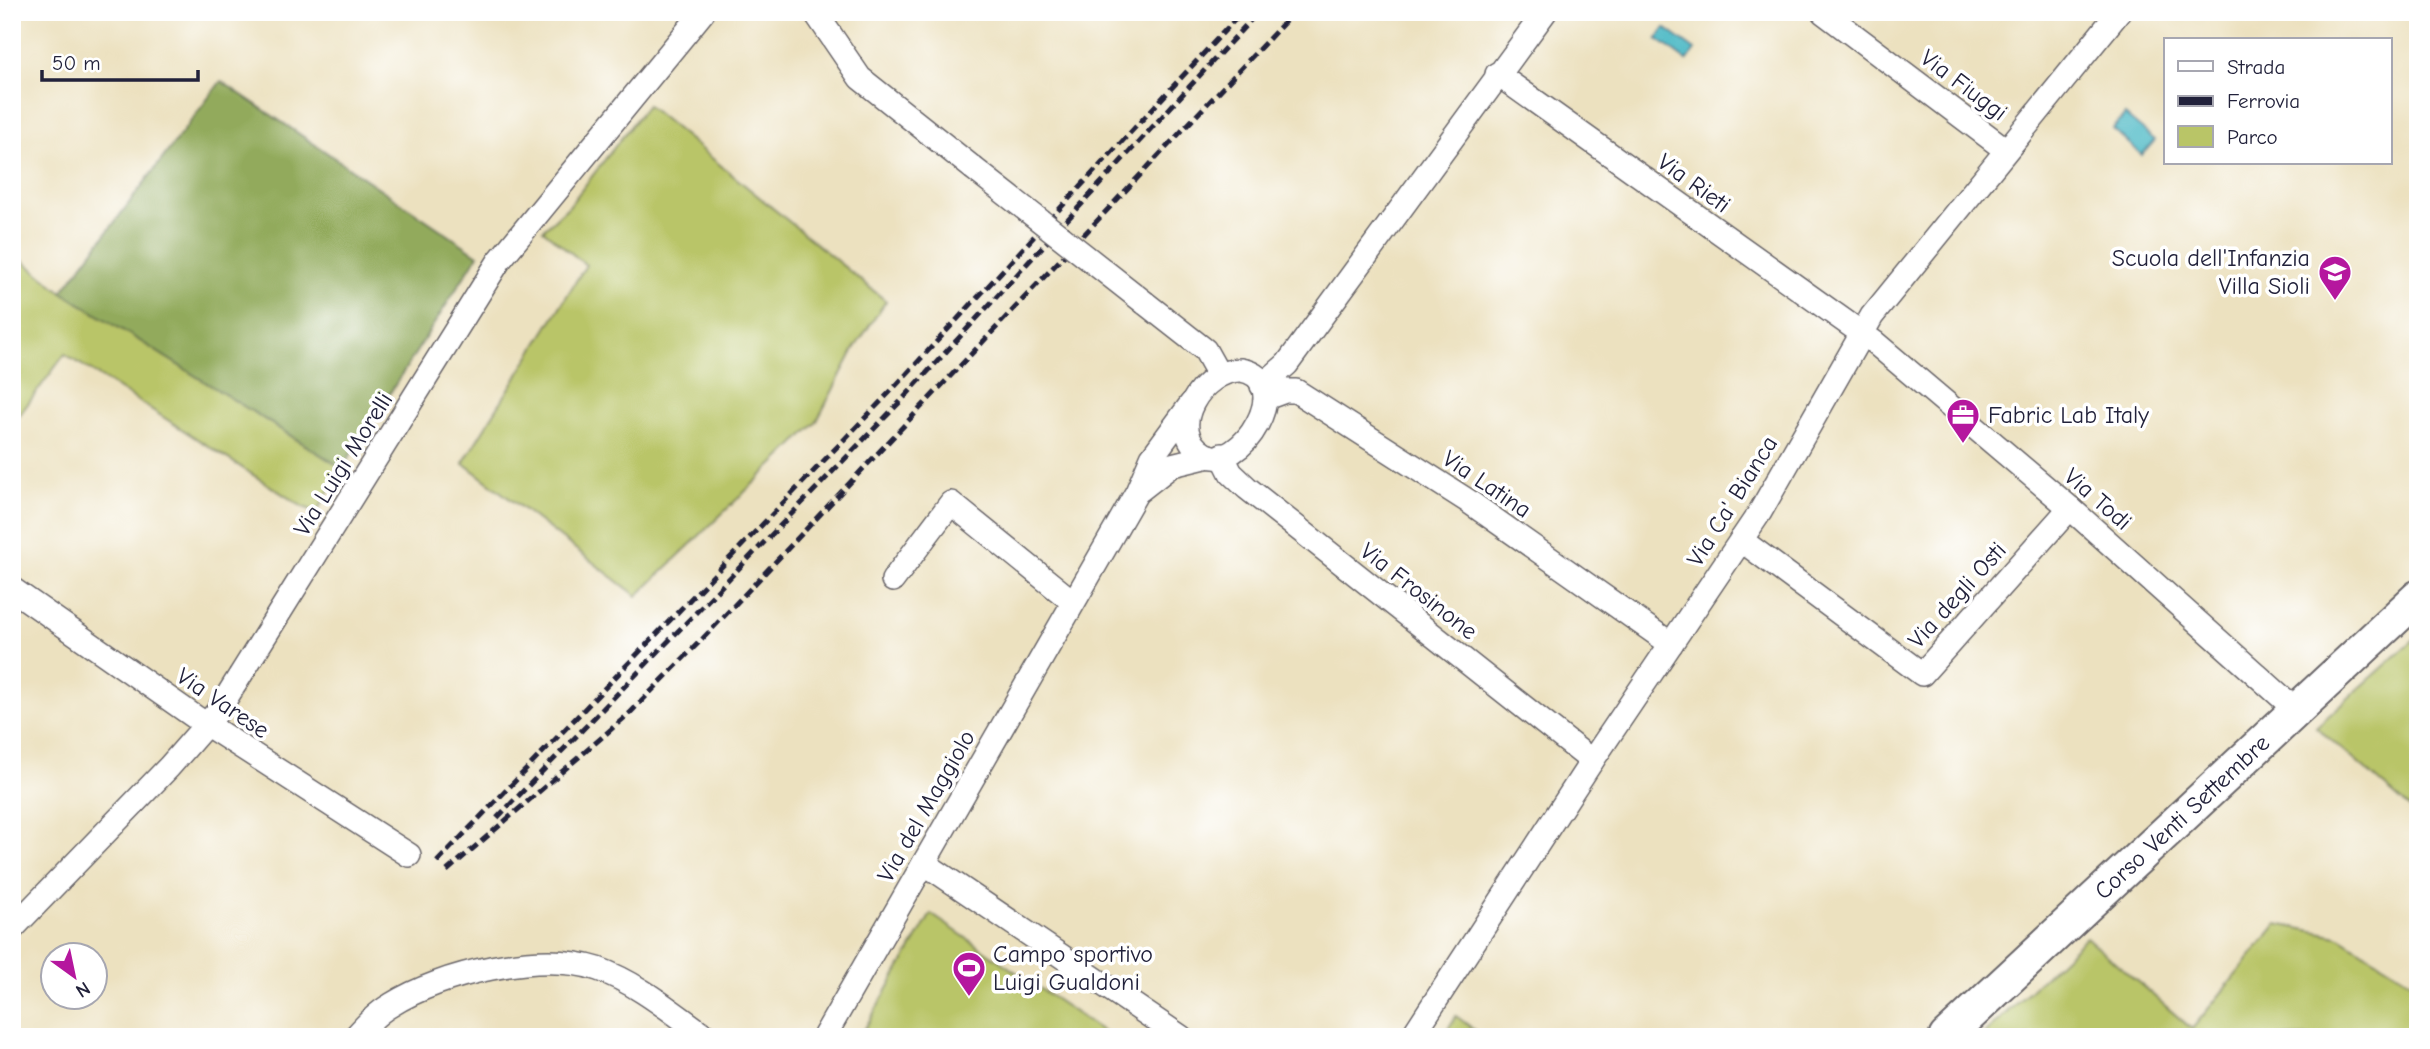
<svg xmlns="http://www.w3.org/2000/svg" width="2430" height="1049" viewBox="0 0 2430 1049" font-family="'Comic Neue',sans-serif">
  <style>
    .green { fill: #b9c567; stroke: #6e7451; stroke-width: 2 }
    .forest { fill: #92aa5c; stroke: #5a664c; stroke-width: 2 }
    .water { fill: #4ab8c4; stroke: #366d80; stroke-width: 2 }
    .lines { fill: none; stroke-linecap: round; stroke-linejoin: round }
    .street-casing { stroke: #696569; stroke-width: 26 }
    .secondary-casing { stroke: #696569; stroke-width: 37 }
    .street { stroke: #fff; stroke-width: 23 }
    .secondary { stroke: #fff; stroke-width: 33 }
    .rail { stroke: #22223b; stroke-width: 5; stroke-dasharray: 10 5; stroke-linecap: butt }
    .street-bridge-casing { stroke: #696569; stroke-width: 26; stroke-linecap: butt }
    .street-bridge { stroke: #fff; stroke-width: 23 }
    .labels { text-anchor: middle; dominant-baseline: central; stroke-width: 7; stroke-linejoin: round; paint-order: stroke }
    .street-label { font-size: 24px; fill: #22223b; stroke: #fff }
    .poi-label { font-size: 24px; fill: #22223b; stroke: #fff; text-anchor: start }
  </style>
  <rect width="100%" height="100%" fill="#fff"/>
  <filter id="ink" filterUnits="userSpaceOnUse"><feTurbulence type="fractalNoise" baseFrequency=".0143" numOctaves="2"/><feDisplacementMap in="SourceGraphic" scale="14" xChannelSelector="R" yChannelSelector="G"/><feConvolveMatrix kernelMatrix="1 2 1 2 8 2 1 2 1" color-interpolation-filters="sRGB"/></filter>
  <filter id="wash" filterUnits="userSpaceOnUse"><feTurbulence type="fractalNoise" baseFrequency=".00686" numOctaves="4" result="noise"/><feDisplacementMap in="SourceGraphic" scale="28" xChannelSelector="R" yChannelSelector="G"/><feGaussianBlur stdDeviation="1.57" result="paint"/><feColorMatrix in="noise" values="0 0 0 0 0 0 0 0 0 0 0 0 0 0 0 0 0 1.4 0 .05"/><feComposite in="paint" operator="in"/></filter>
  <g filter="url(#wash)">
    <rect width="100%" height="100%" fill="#ece1bf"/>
    <g class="green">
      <polygon points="647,105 886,301 854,349 816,423 637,596 463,463 586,265 543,230 569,206"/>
      <polygon points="13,253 62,292 342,468 317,512 303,507 65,354 12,425"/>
      <polygon points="2418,636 2418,815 2316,727"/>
      <polygon points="931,914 1111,1037 860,1037"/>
      <polygon points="2277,924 2338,936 2418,986 2418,1037 1981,1037 2086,937 2192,1029"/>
      <polygon points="1456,1016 1484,1037 1443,1037"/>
    </g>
    <polygon class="forest" points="221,81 478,255 342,468 62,292"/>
    <g class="water">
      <polygon points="1665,28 1695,50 1687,61 1657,39"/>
      <polygon points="2125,115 2155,140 2142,155 2113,129"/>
    </g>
  </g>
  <g filter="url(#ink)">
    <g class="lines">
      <defs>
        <g id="street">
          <polyline points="815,12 860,78 973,168"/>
          <polyline points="1823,12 2006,150"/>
          <polyline points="1497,74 1874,342 2070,508 2296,710"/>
          <polyline points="1145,303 1205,350 1219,375"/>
          <path d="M1241,370C1298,379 1240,476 1204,454C1163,429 1203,369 1241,370Z"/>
          <polyline points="1262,386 1287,364 1545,12"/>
          <polyline points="1266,398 1285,391 1296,391 1468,501 1671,644"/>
          <polyline points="1222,455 1231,473 1247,488 1592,761"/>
          <polyline points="1140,490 1172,465 1209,456"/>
          <polyline points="1741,540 1922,674 2070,508"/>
          <polyline points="893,580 951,503 1073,602"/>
          <polyline points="12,589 195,717 409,855"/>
          <polyline points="924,863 1181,1037"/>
          <polyline points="12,929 169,767 218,711 499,261 703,12"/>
          <path d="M355,1037C366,1025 377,1013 391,1005C441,973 541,950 598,969C638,983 673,1013 707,1037"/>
          <polyline points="824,1037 1137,492 1152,457 1191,404"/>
          <polyline points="1412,1037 1592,761 1760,512 1872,316 2119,12"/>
        </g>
        <polyline id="secondary" points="1946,1037 2418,597"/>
      </defs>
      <use href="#street" class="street-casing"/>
      <use href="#secondary" class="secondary-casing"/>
      <use href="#street" class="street"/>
      <use href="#secondary" class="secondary"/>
      <g class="rail">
        <polyline points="497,818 900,402 1258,12"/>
        <polyline points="437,862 889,393 1242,12"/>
        <polyline points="447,871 630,713 711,630 1294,12"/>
      </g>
      <defs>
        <polyline id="street-bridge" points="973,168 1145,303"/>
      </defs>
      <use href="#street-bridge" class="street-bridge-casing"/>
      <use href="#street-bridge" class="street-bridge"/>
    </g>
  </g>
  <defs>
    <symbol id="school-pin" viewBox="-11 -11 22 30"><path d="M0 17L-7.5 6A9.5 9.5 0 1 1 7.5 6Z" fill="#b5179e" stroke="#fff"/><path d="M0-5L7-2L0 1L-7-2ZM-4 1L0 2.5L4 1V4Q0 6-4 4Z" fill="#fff"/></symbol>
    <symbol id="office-pin" viewBox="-11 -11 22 30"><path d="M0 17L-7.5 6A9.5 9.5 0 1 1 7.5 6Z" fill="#b5179e" stroke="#fff"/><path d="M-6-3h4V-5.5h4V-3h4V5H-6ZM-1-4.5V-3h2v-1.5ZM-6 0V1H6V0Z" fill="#fff"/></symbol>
    <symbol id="stadium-pin" viewBox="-11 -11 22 30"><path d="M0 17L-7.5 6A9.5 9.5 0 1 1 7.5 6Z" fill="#b5179e" stroke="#fff"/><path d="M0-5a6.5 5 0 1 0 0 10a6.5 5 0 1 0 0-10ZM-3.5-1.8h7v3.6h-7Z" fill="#fff"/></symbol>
  </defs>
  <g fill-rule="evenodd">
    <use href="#school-pin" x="2316" y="253" width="38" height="52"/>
    <use href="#office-pin" x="1944" y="396" width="38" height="52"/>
    <use href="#stadium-pin" x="950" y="949" width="38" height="52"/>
  </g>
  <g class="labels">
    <g class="street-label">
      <text transform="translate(1964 85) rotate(37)">Via Fiuggi</text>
      <text transform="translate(1694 183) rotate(36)">Via Rieti</text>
      <text transform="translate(343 464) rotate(-58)">Via Luigi Morelli</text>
      <text transform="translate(1487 484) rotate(34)">Via Latina</text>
      <text transform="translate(2098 499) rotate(41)">Via Todi</text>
      <text transform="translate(1732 501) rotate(-58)">Via Ca' Bianca</text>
      <text transform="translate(1419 591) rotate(38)">Via Frosinone</text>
      <text transform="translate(1957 595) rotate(-48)">Via degli Osti</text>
      <text transform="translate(223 703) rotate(34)">Via Varese</text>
      <text transform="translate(926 806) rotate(-60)">Via del Maggiolo</text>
      <text transform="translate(2182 817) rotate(-43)">Corso Venti Settembre</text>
    </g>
    <g class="poi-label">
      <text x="2310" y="258" text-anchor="end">Scuola dell'Infanzia<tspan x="2310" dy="28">Villa Sioli</tspan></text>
      <text x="1988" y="415">Fabric Lab Italy</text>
      <text x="993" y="954">Campo sportivo<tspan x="993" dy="28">Luigi Gualdoni</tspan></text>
    </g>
  </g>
  <rect width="2430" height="1049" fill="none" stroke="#fff" stroke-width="42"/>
  <rect x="2164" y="38" width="228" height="126" fill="#ffffff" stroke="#a7a7b1" stroke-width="2"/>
  <rect x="2178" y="61" width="35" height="10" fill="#ffffff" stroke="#a7a7b1" stroke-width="2"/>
  <text x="2227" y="74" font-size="21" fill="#22223b">Strada</text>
  <rect x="2178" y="96" width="35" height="10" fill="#22223b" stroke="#a7a7b1" stroke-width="2"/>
  <text x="2227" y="108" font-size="21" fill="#22223b">Ferrovia</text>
  <rect x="2178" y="126" width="35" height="21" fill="#b9c567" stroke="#a7a7b1" stroke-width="2"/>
  <text x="2227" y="144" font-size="21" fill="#22223b">Parco</text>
  <g transform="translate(74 976) rotate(147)"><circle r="33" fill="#ffffff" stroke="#a7a7b1" stroke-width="2"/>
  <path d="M0-5L12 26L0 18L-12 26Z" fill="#b5179e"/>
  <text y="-10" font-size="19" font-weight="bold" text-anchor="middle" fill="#22223b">N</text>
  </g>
  <path d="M42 70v10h156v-10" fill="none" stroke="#22223b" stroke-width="3.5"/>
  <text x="52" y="70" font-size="21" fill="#22223b" stroke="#ffffff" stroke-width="5" paint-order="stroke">50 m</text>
</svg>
